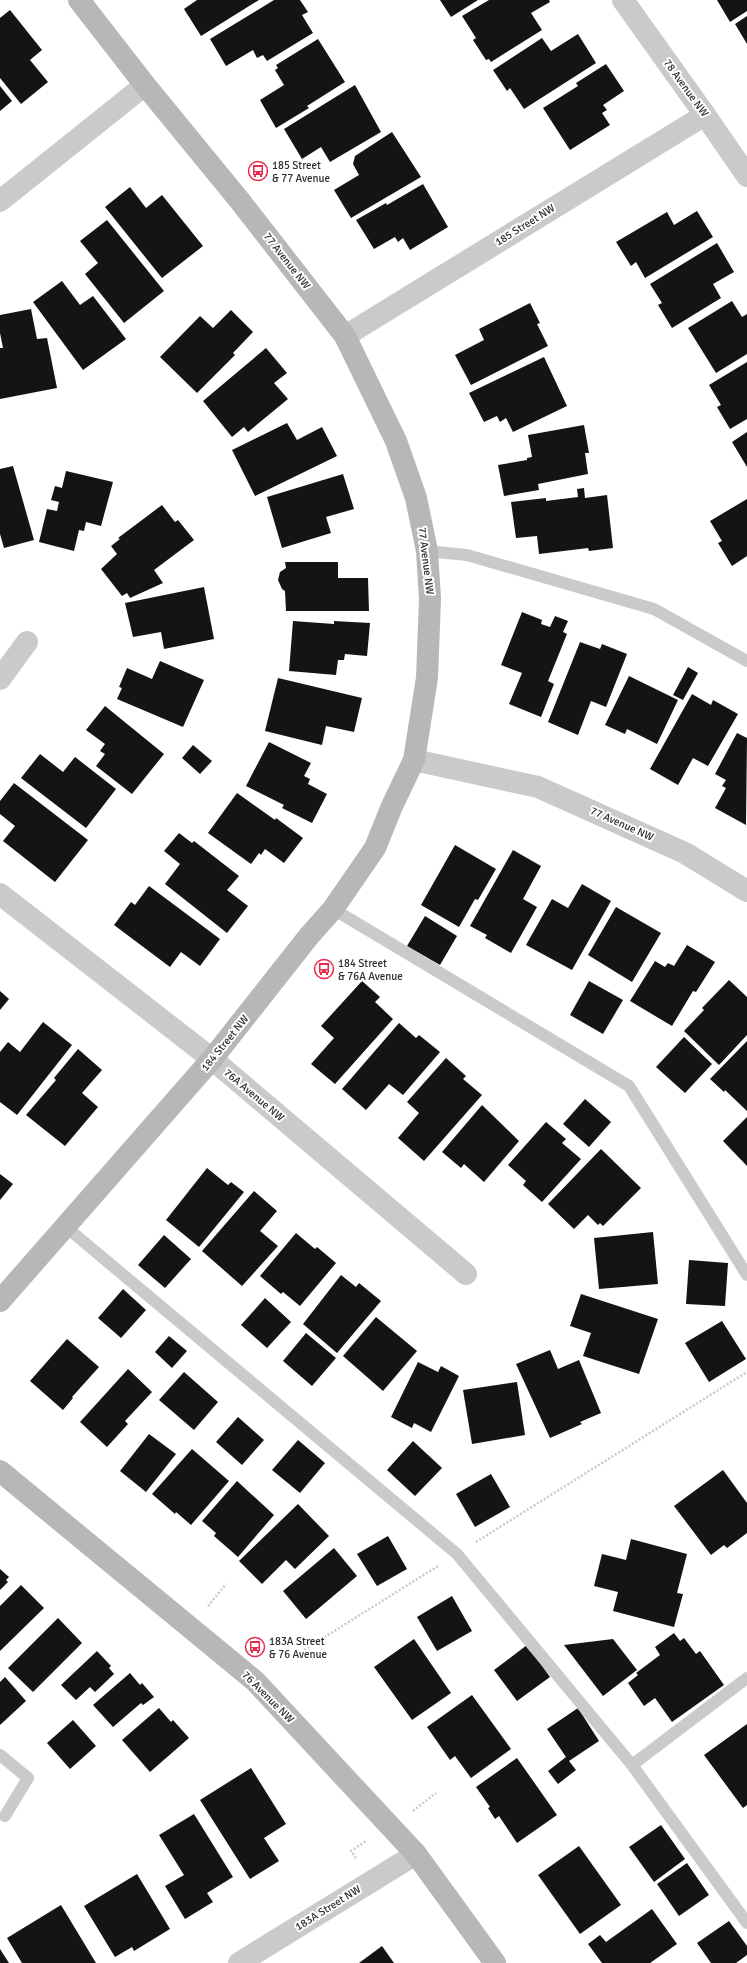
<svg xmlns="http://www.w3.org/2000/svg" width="747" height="1963" viewBox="0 0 747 1963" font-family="Signika,sans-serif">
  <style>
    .building { fill: #141414 }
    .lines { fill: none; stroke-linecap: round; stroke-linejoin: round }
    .path { stroke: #cacaca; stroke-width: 2.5; stroke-dasharray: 2 2; stroke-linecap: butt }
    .lane { stroke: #cacaca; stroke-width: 12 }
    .street { stroke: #cacaca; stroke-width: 22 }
    .secondary { stroke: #b7b7b7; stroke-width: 22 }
    .labels { text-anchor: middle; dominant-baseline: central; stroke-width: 4; stroke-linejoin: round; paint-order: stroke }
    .street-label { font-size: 11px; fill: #2d2d2d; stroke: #fff }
    .poi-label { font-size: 11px; fill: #2d2d2d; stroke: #fff; text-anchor: start }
  </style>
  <rect width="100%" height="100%" fill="#fff"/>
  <g class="building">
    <polygon points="197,0 259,0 201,36 184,9"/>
    <polygon points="274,0 300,0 308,12 302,15 313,33 267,61 263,55 257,58 253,50 226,66 210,39"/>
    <polygon points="440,0 478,0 451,17"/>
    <polygon points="489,0 549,0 550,2 531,13 542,30 491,62 489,59 486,60 473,40 476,38 462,16"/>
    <polygon points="717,0 747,0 747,11 730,22"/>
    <polygon points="10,10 42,50 30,60 48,82 21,104 0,78 0,18"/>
    <polygon points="747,16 747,44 735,24"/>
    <polygon points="578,34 596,63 524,109 510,88 507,91 493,70 542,38 551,51"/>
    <polygon points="318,39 345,82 307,106 309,108 276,128 260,100 284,85 275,70 278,68 276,65"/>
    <polygon points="606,64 624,91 603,105 607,110 602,113 610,125 570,150 543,108 578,86 576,83"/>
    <polygon points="355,85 381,132 330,162 321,147 302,159 284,129"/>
    <polygon points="0,86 12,101 0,111"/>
    <polygon points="392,132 421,177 351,218 334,190 359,175 353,164 355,156"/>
    <polygon points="423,184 448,227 410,250 403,238 398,242 395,237 374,249 356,220 386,203 387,205"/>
    <polygon points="130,187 146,208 162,195 203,246 162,278 105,207"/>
    <polygon points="697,211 713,237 645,278 636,262 631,266 616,242 667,212 674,225"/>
    <polygon points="107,220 164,291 124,323 85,274 98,263 80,241"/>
    <polygon points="717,243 734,272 713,284 721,298 672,328 658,305 662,303 650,284"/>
    <polygon points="62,281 80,305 93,296 126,339 83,370 33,302"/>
    <polygon points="732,301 742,317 747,314 747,354 716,373 688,328"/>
    <polygon points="530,303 540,323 537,324 548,346 471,385 455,355 484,340 479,329"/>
    <polygon points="31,309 37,339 47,338 57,388 0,399 0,348 3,348 0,333 0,315"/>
    <polygon points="231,310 253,332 233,353 235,355 197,393 160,357 200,316 213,328"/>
    <polygon points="266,348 287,373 274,383 288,399 248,432 244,427 232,437 203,401"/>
    <polygon points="544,357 567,406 513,432 506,418 500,422 497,416 484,422 469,393"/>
    <polygon points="747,362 747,419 730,429 717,407 721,405 709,385"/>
    <polygon points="287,423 297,440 322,427 337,456 255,496 232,450"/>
    <polygon points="584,425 589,453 585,453 588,474 538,484 539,490 504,496 498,465 527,460 527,458 532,457 528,435"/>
    <polygon points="747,432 747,467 732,442"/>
    <polygon points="13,466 34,540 4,548 0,534 0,469"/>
    <polygon points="66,471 113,482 101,526 86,522 84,531 79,530 74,551 39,542 47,509 57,511 59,502 51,500 55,486 62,488"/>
    <polygon points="343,474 354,509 326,517 331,533 282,548 267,497"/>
    <polygon points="584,488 585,498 607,495 613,548 589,551 588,548 539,554 537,536 516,538 511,502 546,498 546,501 578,497 577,489"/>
    <polygon points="747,499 747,556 732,566 718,543 722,541 710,521"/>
    <polygon points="162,505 175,522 178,520 194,540 154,570 163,583 130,598 127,593 122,596 101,569 117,554 111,546 120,539 118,538"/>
    <polygon points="285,562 338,562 338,578 368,578 369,611 286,611 285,591 282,589 278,580 280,572 286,568"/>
    <polygon points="204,587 214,639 164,649 161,632 133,637 125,603"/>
    <polygon points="522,612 542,620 541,624 550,627 555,616 568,621 563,632 567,634 548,681 554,684 541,717 509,704 522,673 501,665"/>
    <polygon points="293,621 334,624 334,621 370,623 367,656 345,654 344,660 338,660 336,675 289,671"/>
    <polygon points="580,642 600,649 602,644 627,654 606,707 591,701 578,735 548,722"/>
    <polygon points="160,661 204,680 183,727 117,699 122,688 119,687 127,668 152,679"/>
    <polygon points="688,667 698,673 683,700 673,695"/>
    <polygon points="629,676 678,700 657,744 627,729 625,734 605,725"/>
    <polygon points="278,678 362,698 354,732 326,726 322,745 265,731"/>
    <polygon points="692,694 711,705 713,700 738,714 708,766 693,758 678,785 650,769"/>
    <polygon points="105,706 164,754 132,794 96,766 105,754 100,751 105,744 86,730"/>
    <polygon points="737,733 747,738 746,825 715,808 726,788 722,786 726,780 715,774"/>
    <polygon points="269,742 311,763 304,776 310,779 308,784 327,794 312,823 282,808 284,805 246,786"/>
    <polygon points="193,745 212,761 200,774 182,758"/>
    <polygon points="40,754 63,772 75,757 116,789 86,828 21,778"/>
    <polygon points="14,783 88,840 55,882 3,841 15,826 0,814 0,801"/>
    <polygon points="237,793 275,820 276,818 303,838 284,863 265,849 261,855 259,853 251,864 208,833"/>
    <polygon points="179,833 192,843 194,841 239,876 227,890 248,906 227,933 165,884 180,864 164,851"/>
    <polygon points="455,845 496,869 478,900 475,899 459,927 421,905"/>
    <polygon points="513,850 541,866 523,899 537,907 511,953 485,938 487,935 470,926"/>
    <polygon points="582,884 611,901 572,970 526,945 552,899 568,908"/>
    <polygon points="149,886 220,939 200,966 181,952 170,967 114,925 131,902 135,905"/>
    <polygon points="616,907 661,933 632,982 588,955"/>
    <polygon points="425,916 457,936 440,965 407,946"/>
    <polygon points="687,945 715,962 696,992 693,991 672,1026 630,1001 655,961 665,967 668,963 674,966"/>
    <polygon points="729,980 747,997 747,1035 719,1065 684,1031 704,1010 702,1008"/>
    <polygon points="362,981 380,997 375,1002 393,1019 335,1084 311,1064 334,1038 321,1026"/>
    <polygon points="589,981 623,1000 603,1034 570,1015"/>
    <polygon points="0,991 9,999 0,1010"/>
    <polygon points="43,1022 72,1045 17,1115 0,1102 0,1052 8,1042 20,1052"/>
    <polygon points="399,1023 416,1038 419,1035 440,1052 403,1095 389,1084 366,1110 342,1089"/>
    <polygon points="684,1037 712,1064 685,1093 656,1067"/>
    <polygon points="747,1041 747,1111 725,1090 724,1092 710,1079"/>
    <polygon points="78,1049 102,1070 82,1093 98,1107 65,1146 26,1115 56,1080 54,1078"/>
    <polygon points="446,1058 466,1076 463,1079 482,1095 424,1161 398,1138 419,1113 407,1102"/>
    <polygon points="585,1099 611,1122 589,1147 563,1124"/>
    <polygon points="482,1105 519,1141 484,1182 464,1164 461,1168 442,1152"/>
    <polygon points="747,1117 747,1166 723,1141"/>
    <polygon points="546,1122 566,1139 562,1143 581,1159 542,1202 523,1185 526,1181 508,1165"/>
    <polygon points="601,1149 641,1188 603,1226 600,1223 598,1225 588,1215 574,1229 548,1204"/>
    <polygon points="207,1168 228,1185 231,1182 244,1192 199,1247 166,1220"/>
    <polygon points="0,1174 13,1184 0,1200"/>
    <polygon points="254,1191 277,1211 260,1231 278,1246 242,1286 202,1251"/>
    <polygon points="653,1232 658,1284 599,1289 594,1238"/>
    <polygon points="296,1233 315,1249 317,1247 336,1263 300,1306 283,1292 281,1294 260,1276"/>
    <polygon points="164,1235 191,1259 165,1288 138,1265"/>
    <polygon points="689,1260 728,1263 725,1306 686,1304"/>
    <polygon points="341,1275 356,1287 359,1283 381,1301 337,1353 303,1324"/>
    <polygon points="123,1289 146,1310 121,1338 98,1318"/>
    <polygon points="581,1294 658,1319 639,1374 583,1356 591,1333 570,1326"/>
    <polygon points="265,1298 291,1322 267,1348 241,1325"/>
    <polygon points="376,1317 417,1351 383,1391 343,1356"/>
    <polygon points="722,1321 746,1359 709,1382 685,1343"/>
    <polygon points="306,1333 336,1358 312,1386 283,1361"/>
    <polygon points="169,1336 187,1351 172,1368 155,1352"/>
    <polygon points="67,1339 99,1367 72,1397 73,1398 63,1410 30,1381"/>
    <polygon points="550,1350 558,1369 579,1360 601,1413 580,1422 582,1424 550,1438 516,1364"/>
    <polygon points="418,1362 438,1372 441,1366 459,1376 431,1432 414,1423 412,1428 391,1417"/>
    <polygon points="128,1369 152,1392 125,1421 128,1424 107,1447 80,1422"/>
    <polygon points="184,1372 218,1402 194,1430 159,1400"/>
    <polygon points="517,1382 525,1435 472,1444 463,1390"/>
    <polygon points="238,1417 264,1440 242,1465 216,1442"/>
    <polygon points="149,1434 176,1454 146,1492 120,1471"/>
    <polygon points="298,1440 325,1463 300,1493 272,1470"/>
    <polygon points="413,1441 442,1468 415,1496 387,1470"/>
    <polygon points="192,1449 229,1481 191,1525 176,1512 175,1514 152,1494"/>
    <polygon points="723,1470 747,1503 747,1533 727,1548 724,1545 711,1555 674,1506"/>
    <polygon points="491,1474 510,1507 475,1527 456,1494"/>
    <polygon points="237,1481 274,1515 238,1557 214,1536 216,1533 202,1521"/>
    <polygon points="298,1504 329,1536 295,1569 286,1560 262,1584 239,1561"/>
    <polygon points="388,1536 407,1569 377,1586 357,1554"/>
    <polygon points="631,1539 687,1554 677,1593 683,1594 674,1627 613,1611 618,1592 594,1586 602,1554 626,1560"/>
    <polygon points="334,1548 357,1576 306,1619 283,1591"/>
    <polygon points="0,1569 9,1577 6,1580 8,1582 0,1590"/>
    <polygon points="21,1585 44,1608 0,1651 0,1606"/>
    <polygon points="452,1596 472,1631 437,1651 417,1617"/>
    <polygon points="58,1618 82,1643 33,1692 8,1668"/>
    <polygon points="674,1633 680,1641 684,1638 696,1654 700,1651 724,1685 672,1722 655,1698 644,1706 628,1683 638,1675 636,1673 660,1655 655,1647"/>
    <polygon points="414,1639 451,1693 412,1720 374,1667"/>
    <polygon points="613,1639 637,1670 603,1696 564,1645"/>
    <polygon points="527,1645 550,1677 517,1701 494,1670"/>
    <polygon points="97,1651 111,1666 109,1668 114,1674 95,1692 90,1687 76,1700 61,1685"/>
    <polygon points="130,1673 140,1685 142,1683 154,1697 143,1705 141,1703 113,1727 93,1705"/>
    <polygon points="5,1677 26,1701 0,1725 0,1682"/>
    <polygon points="472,1695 511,1749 471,1778 455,1756 450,1760 427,1727"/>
    <polygon points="159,1708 171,1722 173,1720 189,1738 150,1772 122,1740"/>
    <polygon points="578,1708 599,1741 569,1761 576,1770 558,1784 548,1771 566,1757 547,1729"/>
    <polygon points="73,1720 96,1746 70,1769 47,1743"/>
    <polygon points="747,1724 747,1805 743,1808 704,1755"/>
    <polygon points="517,1758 557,1815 517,1843 499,1816 495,1819 488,1808 490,1807 476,1787"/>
    <polygon points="251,1768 286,1824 264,1838 279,1861 250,1879 200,1800"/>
    <polygon points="194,1814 233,1877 207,1893 213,1902 185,1919 165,1886 184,1875 159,1835"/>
    <polygon points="661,1825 685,1859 654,1882 629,1847"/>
    <polygon points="579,1846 621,1905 580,1934 538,1875"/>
    <polygon points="687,1863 709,1895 679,1916 657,1884"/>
    <polygon points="137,1874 170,1929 134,1951 132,1947 115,1957 84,1906"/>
    <polygon points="61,1905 96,1963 22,1963 7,1938"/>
    <polygon points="652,1909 677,1944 650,1963 602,1963 588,1944 600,1935 606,1942"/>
    <polygon points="729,1921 747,1946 747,1955 736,1963 711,1963 697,1943"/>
    <polygon points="382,1946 394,1963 359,1963"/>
    <polygon points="0,1949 9,1963 0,1963"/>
  </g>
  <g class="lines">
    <g class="path">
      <polyline points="476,1542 747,1372"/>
      <polyline points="208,1606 226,1584"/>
      <polyline points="304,1650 438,1566"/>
      <polyline points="413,1811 436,1793"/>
      <polyline points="356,1858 351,1851 366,1841"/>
    </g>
    <g class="lane">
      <polyline points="427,551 467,555 654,609 747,661"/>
      <polyline points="333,909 629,1086 747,1275"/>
      <polyline points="66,1227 457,1554 632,1765 747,1923"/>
      <polyline points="0,1755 28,1778 5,1816"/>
      <polyline points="632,1765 747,1678"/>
    </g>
    <g class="street">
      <polyline points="623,0 705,115 747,176"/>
      <polyline points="0,201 145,85"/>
      <polyline points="345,336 705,115"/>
      <polyline points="0,679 27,642"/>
      <polyline points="414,760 538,787 685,853 747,891"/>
      <polyline points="0,894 212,1059 466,1274"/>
      <polyline points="239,1963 416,1854"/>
    </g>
    <g class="secondary">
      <polyline points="0,1301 212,1059 309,936 333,909 375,848 392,806 414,760 427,678 430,599 427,551 416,498 396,441 345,336 240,201 145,85 79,0"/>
      <polyline points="0,1471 255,1681 416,1854 495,1963"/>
    </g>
  </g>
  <defs>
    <symbol id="bus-ring" viewBox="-11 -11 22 22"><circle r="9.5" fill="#fff" stroke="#e72c4d" stroke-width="1.5"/><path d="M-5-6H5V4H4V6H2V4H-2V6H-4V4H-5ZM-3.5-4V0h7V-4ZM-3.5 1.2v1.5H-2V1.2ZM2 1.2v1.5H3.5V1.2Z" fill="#e72c4d"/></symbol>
  </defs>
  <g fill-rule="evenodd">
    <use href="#bus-ring" x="247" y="160" width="22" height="22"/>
    <use href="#bus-ring" x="313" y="958" width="22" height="22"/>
    <use href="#bus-ring" x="244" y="1636" width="22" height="22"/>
  </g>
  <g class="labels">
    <g class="street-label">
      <text transform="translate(686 88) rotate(54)">78 Avenue NW</text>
      <text transform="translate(525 225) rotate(-32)">185 Street NW</text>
      <text transform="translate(287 261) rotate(52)">77 Avenue NW</text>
      <text transform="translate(426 561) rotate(83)">77 Avenue NW</text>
      <text transform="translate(622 824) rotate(24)">77 Avenue NW</text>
      <text transform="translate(225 1043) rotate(-51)">184 Street NW</text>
      <text transform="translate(254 1095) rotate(40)">76A Avenue NW</text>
      <text transform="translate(268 1697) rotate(45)">76 Avenue NW</text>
      <text transform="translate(328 1908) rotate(-32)">183A Street NW</text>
    </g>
    <g class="poi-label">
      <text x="272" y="165">185 Street<tspan x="272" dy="13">&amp; 77 Avenue</tspan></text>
      <text x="338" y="963">184 Street<tspan x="338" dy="13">&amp; 76A Avenue</tspan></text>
      <text x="269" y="1641">183A Street<tspan x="269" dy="13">&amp; 76 Avenue</tspan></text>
    </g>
  </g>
</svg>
